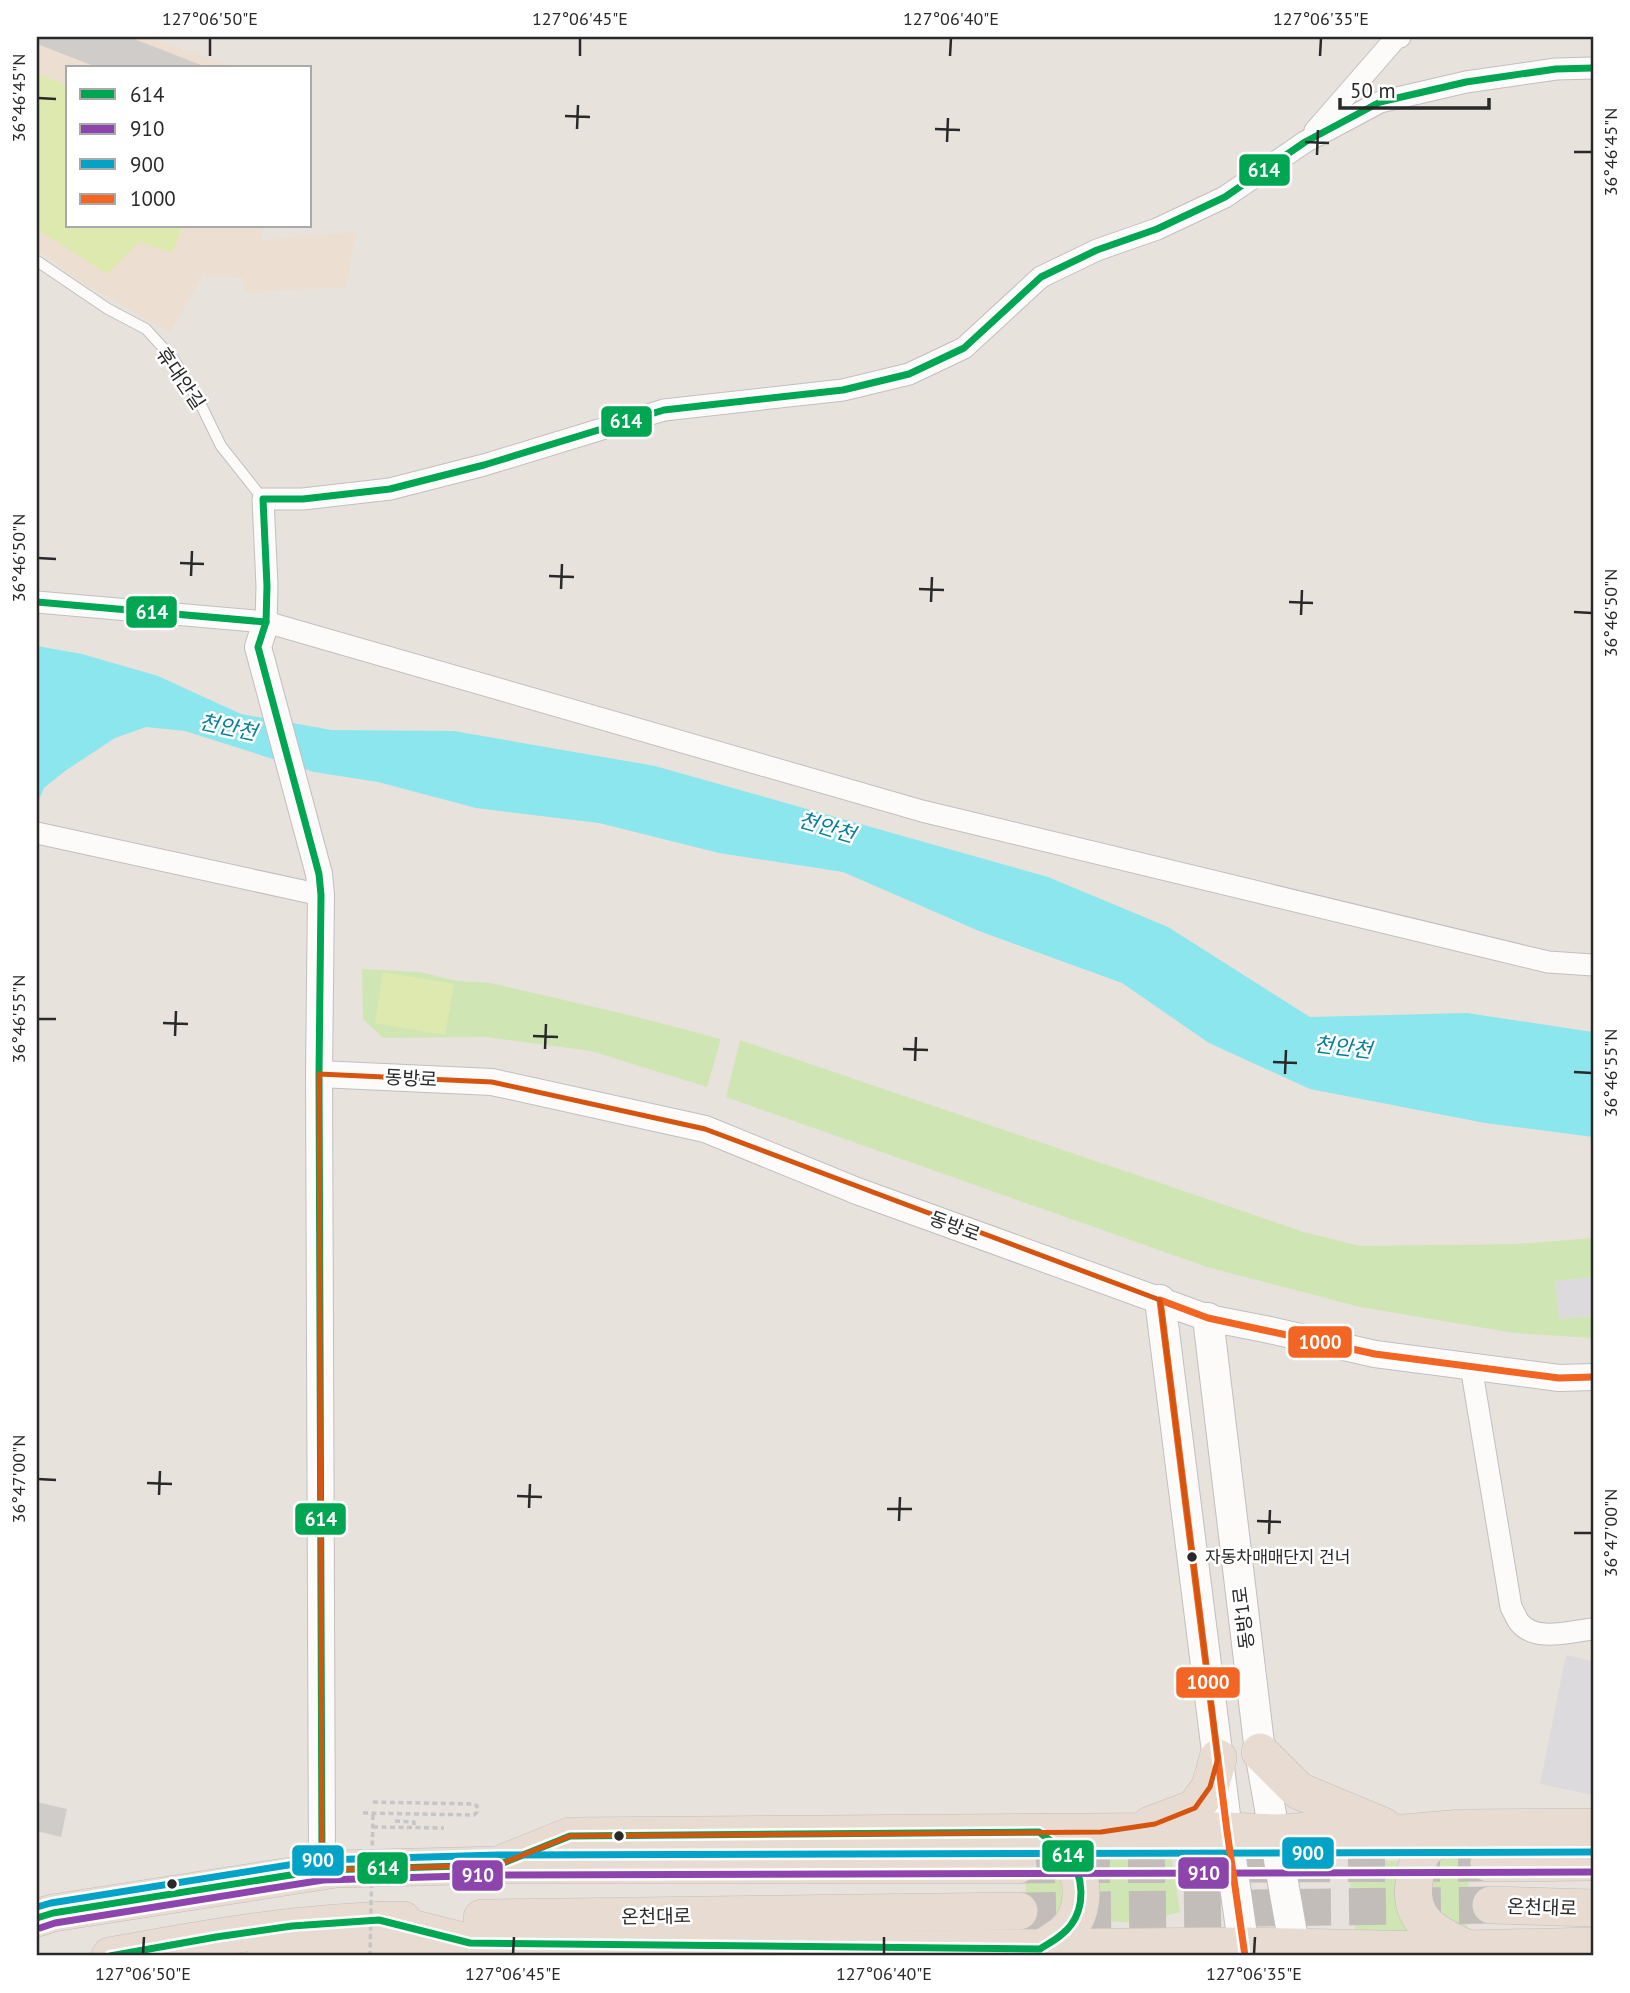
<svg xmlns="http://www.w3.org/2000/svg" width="1630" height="1993" viewBox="0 0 1630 1993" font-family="'PT Sans','Noto Sans KR',sans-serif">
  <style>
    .industrial { fill: #dddadd }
    .education { fill: #ecdfd1 }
    .green { fill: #d0e5b4 }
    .pitch { fill: #dee9b0 }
    .water { fill: #8ce6ee }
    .building { fill: #d0ccc9 }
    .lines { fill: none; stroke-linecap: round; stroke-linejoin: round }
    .trunk-tunnel { stroke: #c2bdb9; stroke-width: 37; stroke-dasharray: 37 18; stroke-linecap: butt }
    .service-casing { stroke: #c1bfbf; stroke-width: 12 }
    .minor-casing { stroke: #c1bfbf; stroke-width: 23 }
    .tertiary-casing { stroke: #c1bfbf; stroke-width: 28 }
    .secondary-casing { stroke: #c1bfbf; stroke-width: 32 }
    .trunk-casing { stroke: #c0bebc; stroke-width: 38 }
    .path { stroke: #c6c5c5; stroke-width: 3.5; stroke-dasharray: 5 3.5; stroke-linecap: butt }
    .service { stroke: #fcfbfa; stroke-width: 10 }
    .minor { stroke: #fcfbfa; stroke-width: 21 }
    .tertiary { stroke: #fcfbfa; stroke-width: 26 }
    .secondary { stroke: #fcfbfa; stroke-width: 30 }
    .trunk { stroke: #e8dcd2; stroke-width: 37 }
    .path-bridge { stroke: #c6c5c5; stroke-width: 3.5; stroke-dasharray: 5 3.5; stroke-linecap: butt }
    .bus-1-casing { stroke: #fff; stroke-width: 12 }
    .bus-2-casing { stroke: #fff; stroke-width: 12 }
    .bus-3-casing { stroke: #fff; stroke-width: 12 }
    .bus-4-casing { stroke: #fff; stroke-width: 12 }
    .bus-1 { stroke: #00a651; stroke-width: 7 }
    .bus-2 { stroke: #8e44ad; stroke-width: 7 }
    .bus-3 { stroke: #02a3c6; stroke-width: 7 }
    .bus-4 { stroke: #f26522; stroke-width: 7 }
    .marked { fill: none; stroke: #d5540f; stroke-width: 5; stroke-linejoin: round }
    .ticks { fill: none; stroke: #292929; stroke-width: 2.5 }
    .bus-dot { fill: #292929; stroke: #fff; stroke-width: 2.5 }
    .labels { text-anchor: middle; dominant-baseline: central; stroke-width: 5; stroke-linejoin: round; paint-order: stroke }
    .bus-label { font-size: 17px; fill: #292929; stroke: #fff; text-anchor: start }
    .street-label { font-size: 19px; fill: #292929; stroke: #fff }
    .water-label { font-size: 21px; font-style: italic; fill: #067e9a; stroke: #fff }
    .line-badge { stroke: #fff; stroke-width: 2.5 }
    .badge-label { font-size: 19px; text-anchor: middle; font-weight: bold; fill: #fff }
    .neatline { fill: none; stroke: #292929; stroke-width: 2.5 }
    .ticks-label { font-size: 18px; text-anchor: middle; fill: #292929 }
  </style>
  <rect width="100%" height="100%" fill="#e8e2dd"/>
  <g class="industrial">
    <polygon points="1593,1277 1593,1316 1559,1319 1555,1281"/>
    <polygon points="1566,1655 1593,1661 1593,1795 1540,1784"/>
  </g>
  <polygon class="education" points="37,37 148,37 238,68 68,68 68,226 265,226 260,240 356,232 346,287 244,292 244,278 203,275 170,332 89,287 37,250"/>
  <g class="green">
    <polygon points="362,969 419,972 458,981 491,983 633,1016 721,1039 707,1087 591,1051 486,1037 383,1038 363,1019"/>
    <polygon points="740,1040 1304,1232 1360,1246 1517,1244 1593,1238 1593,1277 1555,1281 1559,1319 1593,1316 1593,1338 1514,1333 1360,1307 1207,1267 726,1097"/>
    <polygon points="1470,1840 1467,1937 1432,1916 1431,1865"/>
    <polygon points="1169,1841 1180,1912 1139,1923 1087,1920 1080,1847"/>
    <polygon points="1026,1845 1062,1865 1067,1912 1025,1938"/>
    <polygon points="1379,1861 1411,1861 1429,1943 1355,1942 1355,1924 1348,1865"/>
  </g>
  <g class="pitch">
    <polygon points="37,73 68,86 68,226 183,226 172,253 139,242 107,274 37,229"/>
    <polygon points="383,972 454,984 445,1035 375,1023"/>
  </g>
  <polygon class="water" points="37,646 82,654 158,676 241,714 332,730 454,731 655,766 1048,877 1168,927 1310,1017 1467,1013 1593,1032 1593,1137 1485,1123 1310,1089 1209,1043 1122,983 979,931 843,872 719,853 599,823 476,808 378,782 314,772 185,731 146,727 115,738 65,771 44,788 37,805"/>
  <g class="building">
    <polygon points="37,37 129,37 206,67 99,68 37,44"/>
    <polygon points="37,1802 67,1809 61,1837 37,1831"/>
  </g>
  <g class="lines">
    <g class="trunk-tunnel">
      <polyline points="1018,1865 1489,1863"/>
      <polyline points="1019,1911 1491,1905"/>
    </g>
    <defs>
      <polyline id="service" points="37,261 108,309 146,329 174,360 200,403 221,446 263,499"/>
      <g id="minor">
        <polyline points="1315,131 1396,38 1400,37"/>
        <polyline points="37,602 266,622 922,811 1548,962 1593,965"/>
        <polyline points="266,622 267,586 263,499 303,499 390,489 484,465 664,410 843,390 909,374 964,348 1041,277 1097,250 1157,229 1225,197 1305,142 1380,102 1466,82 1556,69 1593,68"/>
        <polyline points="37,833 321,895"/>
        <path d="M1471,1366L1511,1607C1514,1612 1516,1618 1519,1622C1535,1643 1571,1631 1593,1629"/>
      </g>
      <g id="tertiary">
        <polyline points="266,622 258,647 319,874 321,895 319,1074 322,1870"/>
        <polyline points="319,1074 492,1082 705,1129 857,1191 1208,1318 1265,1329 1375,1354 1559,1378 1593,1377"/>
      </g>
      <g id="secondary">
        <polyline points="1160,1300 1227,1831 1245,1956"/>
        <polyline points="1208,1318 1260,1752 1296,1956"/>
      </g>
      <g id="trunk">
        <polyline points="1260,1752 1299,1791 1383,1826"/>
        <polyline points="1150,1825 1195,1808 1210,1787 1218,1758"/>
        <path d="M1461,1829C1452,1834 1429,1843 1423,1851C1417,1860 1415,1873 1414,1883C1408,1922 1438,1935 1468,1949"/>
        <path d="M1039,1832C1050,1841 1064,1849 1072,1861C1086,1883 1084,1916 1064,1933C1057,1939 1048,1944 1040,1949"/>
        <polyline points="1489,1863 1593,1862"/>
        <polyline points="498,1865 570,1836 1227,1831 1275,1833 1313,1831 1404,1833 1462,1828 1593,1827"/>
        <polyline points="1491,1905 1593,1908"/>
        <polyline points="37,1918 53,1913 336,1869 498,1865 1018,1865"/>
        <polyline points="482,1918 1019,1911"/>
        <polyline points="379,1920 470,1943 906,1949 1244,1946 1424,1950 1593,1946"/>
        <path d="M110,1956C207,1938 304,1921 403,1920"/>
        <polyline points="266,1956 433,1945"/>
      </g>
    </defs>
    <use href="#service" class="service-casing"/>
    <use href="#minor" class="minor-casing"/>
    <use href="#tertiary" class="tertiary-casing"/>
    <use href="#secondary" class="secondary-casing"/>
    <use href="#trunk" class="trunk-casing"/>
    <g class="path">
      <polyline points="363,1813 474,1815 477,1812 477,1806 474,1804 370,1802"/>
      <polyline points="395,1821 414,1822 414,1828"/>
      <polyline points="373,1827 444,1828"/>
    </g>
    <use href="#service" class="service"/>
    <use href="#minor" class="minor"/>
    <use href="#tertiary" class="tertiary"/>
    <use href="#secondary" class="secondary"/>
    <use href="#trunk" class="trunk"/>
    <polyline class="path-bridge" points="370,1956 373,1813"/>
    <defs>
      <g id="bus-1">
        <polyline points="37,602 266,622"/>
        <polyline points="322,1870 319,1074 321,895 319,874 258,647 266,622 267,586 263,499 303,499 390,489 484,465 664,410 843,390 909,374 964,348 1041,277 1097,250 1157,229 1225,197 1305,142 1380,102 1466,82 1556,69 1593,68"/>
        <path d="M37,1918L53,1913L322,1870L498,1865L570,1836L1039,1832C1049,1840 1061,1847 1069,1857C1084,1876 1085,1906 1071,1925C1063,1936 1051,1942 1040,1949L470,1943L379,1920L292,1926L216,1937L110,1956"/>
      </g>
      <polyline id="bus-2" points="40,1928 55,1923 323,1880 498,1875 1593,1872"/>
      <polyline id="bus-3" points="37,1907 51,1903 320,1860 498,1855 1593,1852"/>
      <polyline id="bus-4" points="1245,1956 1227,1831 1160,1300 1208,1318 1375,1354 1559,1378 1593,1377"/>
    </defs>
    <use href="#bus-1" class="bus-1-casing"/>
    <use href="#bus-2" class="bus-2-casing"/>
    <use href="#bus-3" class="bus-3-casing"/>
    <use href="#bus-4" class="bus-4-casing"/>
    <use href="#bus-1" class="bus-1"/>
    <use href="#bus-2" class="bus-2"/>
    <use href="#bus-3" class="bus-3"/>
    <use href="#bus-4" class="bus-4"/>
  </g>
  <path class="marked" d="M319,1074L492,1082L705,1129L1160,1300L1218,1758L1210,1787L1195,1808L1155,1824L1101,1832L570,1836L498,1865L322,1870Z"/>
  <path class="ticks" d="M210,56V38M580,56V38M950,56L951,38M1320,56L1321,38M38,98L56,99M565,116L590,117M577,129L578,105M935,129L960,130M947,142L948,118M1305,142L1329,143M1574,152H1592M1317,155L1318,130M38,558L56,559M180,563L204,564M191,576L192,551M549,576L574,577M561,589L562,564M919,589L944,590M931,602L932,577M1289,602L1313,603M1574,612L1592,613M1301,615L1302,590M38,1019H56M163,1023L188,1024M175,1036L176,1011M533,1036L558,1037M545,1049L546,1024M903,1049L928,1050M915,1061L916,1037M1273,1062L1297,1063M1574,1072L1592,1073M1285,1074L1286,1050M38,1479L56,1480M147,1483L172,1484M159,1495L160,1471M517,1496L542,1497M529,1508L530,1484M887,1509H912M899,1521L900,1497M1257,1521L1281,1522M1574,1533H1592M1269,1534L1270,1510M143,1954L144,1937M513,1954L514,1937M884,1954V1937M1254,1954L1255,1937"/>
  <g class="bus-dot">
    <circle cx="1192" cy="1557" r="6"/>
    <circle cx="619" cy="1836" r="6"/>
    <circle cx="172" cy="1884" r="6"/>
  </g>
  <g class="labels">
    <g class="bus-label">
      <text x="1205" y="1557">자동차매매단지 건너</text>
    </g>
    <g class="street-label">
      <text transform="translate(181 378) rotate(56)">휴대안길</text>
      <text transform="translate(411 1078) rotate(3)">동방로</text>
      <text transform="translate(955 1226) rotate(20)">동방로</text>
      <text transform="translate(1243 1618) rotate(-97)">동방1로</text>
      <text transform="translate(1542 1907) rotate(2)">온천대로</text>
      <text transform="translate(656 1916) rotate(-1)">온천대로</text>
    </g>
    <g class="water-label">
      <text transform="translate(228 727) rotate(12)">천안천</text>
      <text transform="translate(827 827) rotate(17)">천안천</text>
      <text transform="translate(1343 1047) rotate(7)">천안천</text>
    </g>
  </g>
  <g class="line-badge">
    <rect x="1238" y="153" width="53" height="34" rx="7" fill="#00a651"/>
    <rect x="600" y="405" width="53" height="33" rx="7" fill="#00a651"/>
    <rect x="125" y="595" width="53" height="34" rx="7" fill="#00a651"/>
    <rect x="1287" y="1325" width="66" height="34" rx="7" fill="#f26522"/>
    <rect x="294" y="1502" width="53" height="34" rx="7" fill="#00a651"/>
    <rect x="1175" y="1666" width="66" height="33" rx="7" fill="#f26522"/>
    <rect x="1281" y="1836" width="54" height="34" rx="7" fill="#02a3c6"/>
    <rect x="1041" y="1839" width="54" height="34" rx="7" fill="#00a651"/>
    <rect x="291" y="1844" width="54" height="33" rx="7" fill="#02a3c6"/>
    <rect x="356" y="1851" width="53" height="34" rx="7" fill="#00a651"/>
    <rect x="1177" y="1856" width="53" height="34" rx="7" fill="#8e44ad"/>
    <rect x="451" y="1859" width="53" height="33" rx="7" fill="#8e44ad"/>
  </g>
  <g class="badge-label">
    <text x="1264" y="177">614</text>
    <text x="626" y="428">614</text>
    <text x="152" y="619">614</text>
    <text x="1320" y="1349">1000</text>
    <text x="321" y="1526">614</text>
    <text x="1208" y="1689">1000</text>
    <text x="1308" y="1860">900</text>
    <text x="1068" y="1862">614</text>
    <text x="318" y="1867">900</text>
    <text x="383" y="1875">614</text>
    <text x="1204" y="1880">910</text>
    <text x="478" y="1882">910</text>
  </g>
  <rect width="1630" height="1993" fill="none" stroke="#ffffff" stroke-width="77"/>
  <rect x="66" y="66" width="245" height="161" fill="#ffffff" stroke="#a9a9a9" stroke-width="2"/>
  <rect x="80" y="89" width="35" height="10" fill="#00a651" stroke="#a9a9a9" stroke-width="2"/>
  <text x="130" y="102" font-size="21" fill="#292929">614</text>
  <rect x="80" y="124" width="35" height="10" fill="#8e44ad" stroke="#a9a9a9" stroke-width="2"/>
  <text x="130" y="136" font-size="21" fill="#292929">910</text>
  <rect x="80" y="159" width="35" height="10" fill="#02a3c6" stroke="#a9a9a9" stroke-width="2"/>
  <text x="130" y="172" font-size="21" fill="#292929">900</text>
  <rect x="80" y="194" width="35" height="10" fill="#f26522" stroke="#a9a9a9" stroke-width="2"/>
  <text x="130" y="206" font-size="21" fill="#292929">1000</text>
  <path d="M1340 98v10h149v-10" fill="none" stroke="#292929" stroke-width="3.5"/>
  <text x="1350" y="98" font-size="21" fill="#292929" stroke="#ffffff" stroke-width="5" paint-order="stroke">50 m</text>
  <rect x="38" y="38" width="1554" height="1916" class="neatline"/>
  <g class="ticks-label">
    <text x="210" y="25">127°06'50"E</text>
    <text x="580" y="25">127°06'45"E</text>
    <text x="951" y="25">127°06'40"E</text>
    <text x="1321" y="25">127°06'35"E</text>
    <text transform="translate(19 98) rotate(-90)" y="6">36°46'45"N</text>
    <text transform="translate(1611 152) rotate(-90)" y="6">36°46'45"N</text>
    <text transform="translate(19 558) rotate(-90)" y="6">36°46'50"N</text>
    <text transform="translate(1611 613) rotate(-90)" y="6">36°46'50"N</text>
    <text transform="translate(19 1019) rotate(-90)" y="6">36°46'55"N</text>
    <text transform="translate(1611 1073) rotate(-90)" y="6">36°46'55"N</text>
    <text transform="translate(19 1479) rotate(-90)" y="6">36°47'00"N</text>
    <text transform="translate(1611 1533) rotate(-90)" y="6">36°47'00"N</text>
    <text x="143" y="1980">127°06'50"E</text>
    <text x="513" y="1980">127°06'45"E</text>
    <text x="884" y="1980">127°06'40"E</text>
    <text x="1254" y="1980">127°06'35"E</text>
  </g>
</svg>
